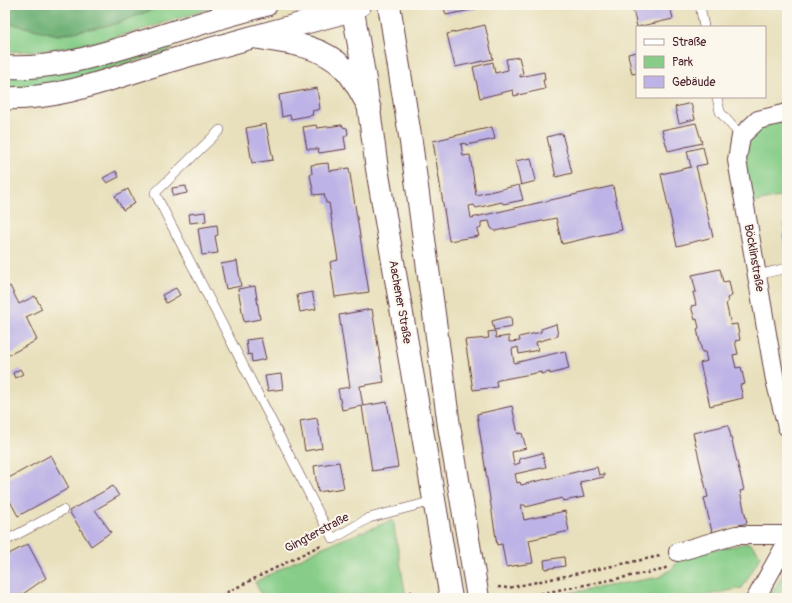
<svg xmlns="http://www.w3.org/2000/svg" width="792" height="603" viewBox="0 0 792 603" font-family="Pangolin,sans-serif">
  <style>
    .green { fill: #87cd88; stroke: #68765a }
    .forest { fill: #6db074; stroke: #5c6850 }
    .building { fill: #bdb3e6 }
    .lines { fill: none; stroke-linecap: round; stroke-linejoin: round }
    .lane-casing { stroke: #623c41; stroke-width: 10 }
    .street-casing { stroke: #623c41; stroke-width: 20 }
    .primary-casing { stroke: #623c41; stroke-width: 24 }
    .highway-casing { stroke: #623c41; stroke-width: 24 }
    .path { stroke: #623c41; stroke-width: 2.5; stroke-dasharray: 3 3; stroke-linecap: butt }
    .lane { stroke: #fff; stroke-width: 9 }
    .street { stroke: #fff; stroke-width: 18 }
    .primary { stroke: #fff; stroke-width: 22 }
    .highway { stroke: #fff; stroke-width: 22 }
    .labels { text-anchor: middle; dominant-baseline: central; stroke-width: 4; stroke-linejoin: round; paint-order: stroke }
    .street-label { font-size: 12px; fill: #4a1f2b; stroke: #fbf7ec }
  </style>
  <rect width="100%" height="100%" fill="#fbf7ec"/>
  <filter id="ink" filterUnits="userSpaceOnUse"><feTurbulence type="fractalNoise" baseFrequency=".025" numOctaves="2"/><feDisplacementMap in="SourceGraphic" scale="8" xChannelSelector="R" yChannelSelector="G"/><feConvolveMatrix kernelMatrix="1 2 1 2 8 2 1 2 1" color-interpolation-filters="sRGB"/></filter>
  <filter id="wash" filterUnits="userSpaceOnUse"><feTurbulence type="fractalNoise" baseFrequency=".012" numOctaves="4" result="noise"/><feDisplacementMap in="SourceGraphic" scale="16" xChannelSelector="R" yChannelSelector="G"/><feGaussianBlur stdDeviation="0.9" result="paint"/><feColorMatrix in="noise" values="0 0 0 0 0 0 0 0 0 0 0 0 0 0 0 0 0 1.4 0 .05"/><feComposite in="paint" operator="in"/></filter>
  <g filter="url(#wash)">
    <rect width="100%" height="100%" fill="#e8e0bc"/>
    <g class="green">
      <path d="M164,5H222C155,25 75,56 5,51V22L58,35L115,24Z"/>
      <polygon points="169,45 172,50 60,83 26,88 5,87 5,73"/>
      <path d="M787,117V195L752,203C748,182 735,147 755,129C763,123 778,120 787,117Z"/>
      <polygon points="393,520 406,598 263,598 255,582 323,547"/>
      <polygon points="749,543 756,549 761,556 742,588 694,598 539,598 660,577 673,568 680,556"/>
      <polygon points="787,567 787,596 769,598"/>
    </g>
    <polygon class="forest" points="5,5 164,5 115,24 58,35 5,22"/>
    <g id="blocks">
      <g class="building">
        <polygon points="443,5 476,5 476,9 446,15"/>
        <polygon points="632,5 670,5 673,19 637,27"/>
        <polygon points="485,25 493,59 455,67 447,34"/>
        <polygon points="637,52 637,73 632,74 628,54"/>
        <polygon points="519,57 523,73 520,74 520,77 544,72 545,80 543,80 545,89 514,96 513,90 480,98 473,67 493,62 495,73 508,70 506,59"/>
        <polygon points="317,88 320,109 312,111 313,115 291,119 290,115 282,117 279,95"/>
        <polygon points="691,103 695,119 679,123 675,107"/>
        <polygon points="696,123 702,143 668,151 662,130"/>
        <polygon points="266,124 273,160 252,163 246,128"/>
        <polygon points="316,125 317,128 342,125 343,127 347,128 348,134 344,137 346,149 319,153 318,149 307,149 303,127"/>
        <polygon points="492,127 495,139 466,145 465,143 461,144 463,156 470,155 476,195 519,185 523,200 503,204 502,202 476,208 474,205 469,206 471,218 613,186 622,230 562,244 556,218 495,231 491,228 489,221 481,222 481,228 477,230 479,236 449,241 433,141"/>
        <polygon points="562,133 572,173 556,177 547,137"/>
        <polygon points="703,147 707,164 696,166 713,237 677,246 661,174 691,167 687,151"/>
        <polygon points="531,158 536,181 521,185 515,161"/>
        <polygon points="328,163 329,171 349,168 369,292 335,297 330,262 338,260 329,203 326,203 324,194 314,195 310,175 312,174 311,165"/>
        <polygon points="116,171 119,177 107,183 103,178"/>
        <polygon points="186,186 187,193 173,196 172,188"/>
        <polygon points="128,189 135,203 123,210 115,196"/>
        <polygon points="205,212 206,221 190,223 189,214"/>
        <polygon points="787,223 787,248 785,248 782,234 785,234 782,224"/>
        <polygon points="217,225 218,235 215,236 218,253 202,255 198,228"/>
        <polygon points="237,261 241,286 226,289 221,264"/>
        <polygon points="720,269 723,282 729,281 732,296 727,298 728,302 726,303 731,325 737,324 740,340 735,341 738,354 733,355 736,368 741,367 745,384 740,385 743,398 710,406 700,363 707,361 705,352 702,352 697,329 699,328 697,319 695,320 691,306 696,305 693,292 696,292 692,275"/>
        <polygon points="10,286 19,304 35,296 42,309 26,317 37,340 5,357 5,289"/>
        <polygon points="255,286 260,319 244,322 238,289"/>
        <polygon points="176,288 180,295 166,303 162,295"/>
        <polygon points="312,292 316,309 300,312 297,295"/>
        <polygon points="372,309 384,382 360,386 361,395 363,406 387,402 398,467 372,471 362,406 342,410 338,389 350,387 339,315"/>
        <polygon points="507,317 511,317 512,327 494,330 492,321"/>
        <polygon points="556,324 558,336 536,342 538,350 519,354 518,347 512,349 514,363 565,351 569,369 550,374 550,372 541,374 541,372 499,380 496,381 497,387 473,390 465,340 489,338 488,332 495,331 496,338 509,336 509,342 520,341 519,337 541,332 541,329"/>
        <polygon points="261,338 266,359 252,362 251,354 248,355 246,340"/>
        <polygon points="20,369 23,374 15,378 13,373"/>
        <polygon points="281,374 283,389 268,391 265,376"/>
        <polygon points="512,406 518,434 522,433 526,448 512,452 514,465 520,463 519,459 542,453 546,467 515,474 517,483 520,482 521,485 597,467 599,475 604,474 604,477 580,482 584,497 563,501 562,498 526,507 525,505 521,505 524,520 565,511 569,531 529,540 533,563 506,567 502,544 497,545 477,414"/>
        <polygon points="317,418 322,448 305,451 300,421"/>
        <polygon points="728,425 744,490 740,491 747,523 712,532 704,498 708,497 693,433"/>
        <polygon points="51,455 69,488 18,516 5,492 5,480"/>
        <polygon points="339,462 344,488 318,492 314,466"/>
        <polygon points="113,486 119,496 95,510 111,532 91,546 69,511"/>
        <polygon points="28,544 46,578 17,598 7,598 5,594 5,556"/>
        <polygon points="564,557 565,566 545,569 544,560"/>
      </g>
    </g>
  </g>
  <g filter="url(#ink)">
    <use href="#blocks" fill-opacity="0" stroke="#623c41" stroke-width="1"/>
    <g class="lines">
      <defs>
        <g id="lane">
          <polyline points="700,5 704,27"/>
          <polyline points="717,97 720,112 741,136"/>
          <polyline points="220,130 155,193 322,519 333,539 369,518 433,501"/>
          <polyline points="757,275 787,268"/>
          <polyline points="5,541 63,510"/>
        </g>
        <g id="street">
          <polyline points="787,113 758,120 741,136 737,160 775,380 787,427"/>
          <polyline points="678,552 736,535 787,535"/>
          <polyline points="756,598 787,542"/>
        </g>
        <g id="primary">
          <polyline points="352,5 365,80 377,169 451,598"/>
          <polyline points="389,5 411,142 449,426 478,598"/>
        </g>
        <g id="highway">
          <path d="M259,38C289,43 321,45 344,68C355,79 362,95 370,109"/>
          <path d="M5,67C54,70 99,55 145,41C185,28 225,16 266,5"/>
          <path d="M5,98C57,100 110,79 159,64C223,45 288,27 353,10L360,5"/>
        </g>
      </defs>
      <use href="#lane" class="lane-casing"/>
      <use href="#street" class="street-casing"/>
      <use href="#primary" class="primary-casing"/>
      <use href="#highway" class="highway-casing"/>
      <g class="path">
        <polyline points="498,587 508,588 660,556"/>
        <polyline points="216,598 321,545"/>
        <polyline points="409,598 408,594 413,591 415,598"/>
        <polyline points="517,598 662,570 667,567"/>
      </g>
      <use href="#lane" class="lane"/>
      <use href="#street" class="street"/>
      <use href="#primary" class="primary"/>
      <use href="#highway" class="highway"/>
    </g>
  </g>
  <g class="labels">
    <g class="street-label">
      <text transform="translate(754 258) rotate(80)">Böcklinstraße</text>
      <text transform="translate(400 302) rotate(80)">Aachener Straße</text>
      <text transform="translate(317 533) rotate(-28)">Gingterstraße</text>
    </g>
  </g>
  <rect width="792" height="603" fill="none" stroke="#fbf7ec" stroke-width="20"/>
  <rect x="636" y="26" width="130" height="72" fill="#fbf7ec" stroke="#b4a19f"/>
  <rect x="644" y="39" width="20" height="6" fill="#ffffff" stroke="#b4a19f"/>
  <text x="672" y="46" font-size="12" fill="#4a1f2b">Straße</text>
  <rect x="644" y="56" width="20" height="12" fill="#87cd88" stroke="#b4a19f"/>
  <text x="672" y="66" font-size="12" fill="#4a1f2b">Park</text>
  <rect x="644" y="76" width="20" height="12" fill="#bdb3e6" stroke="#b4a19f"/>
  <text x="672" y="86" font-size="12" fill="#4a1f2b">Gebäude</text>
</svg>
